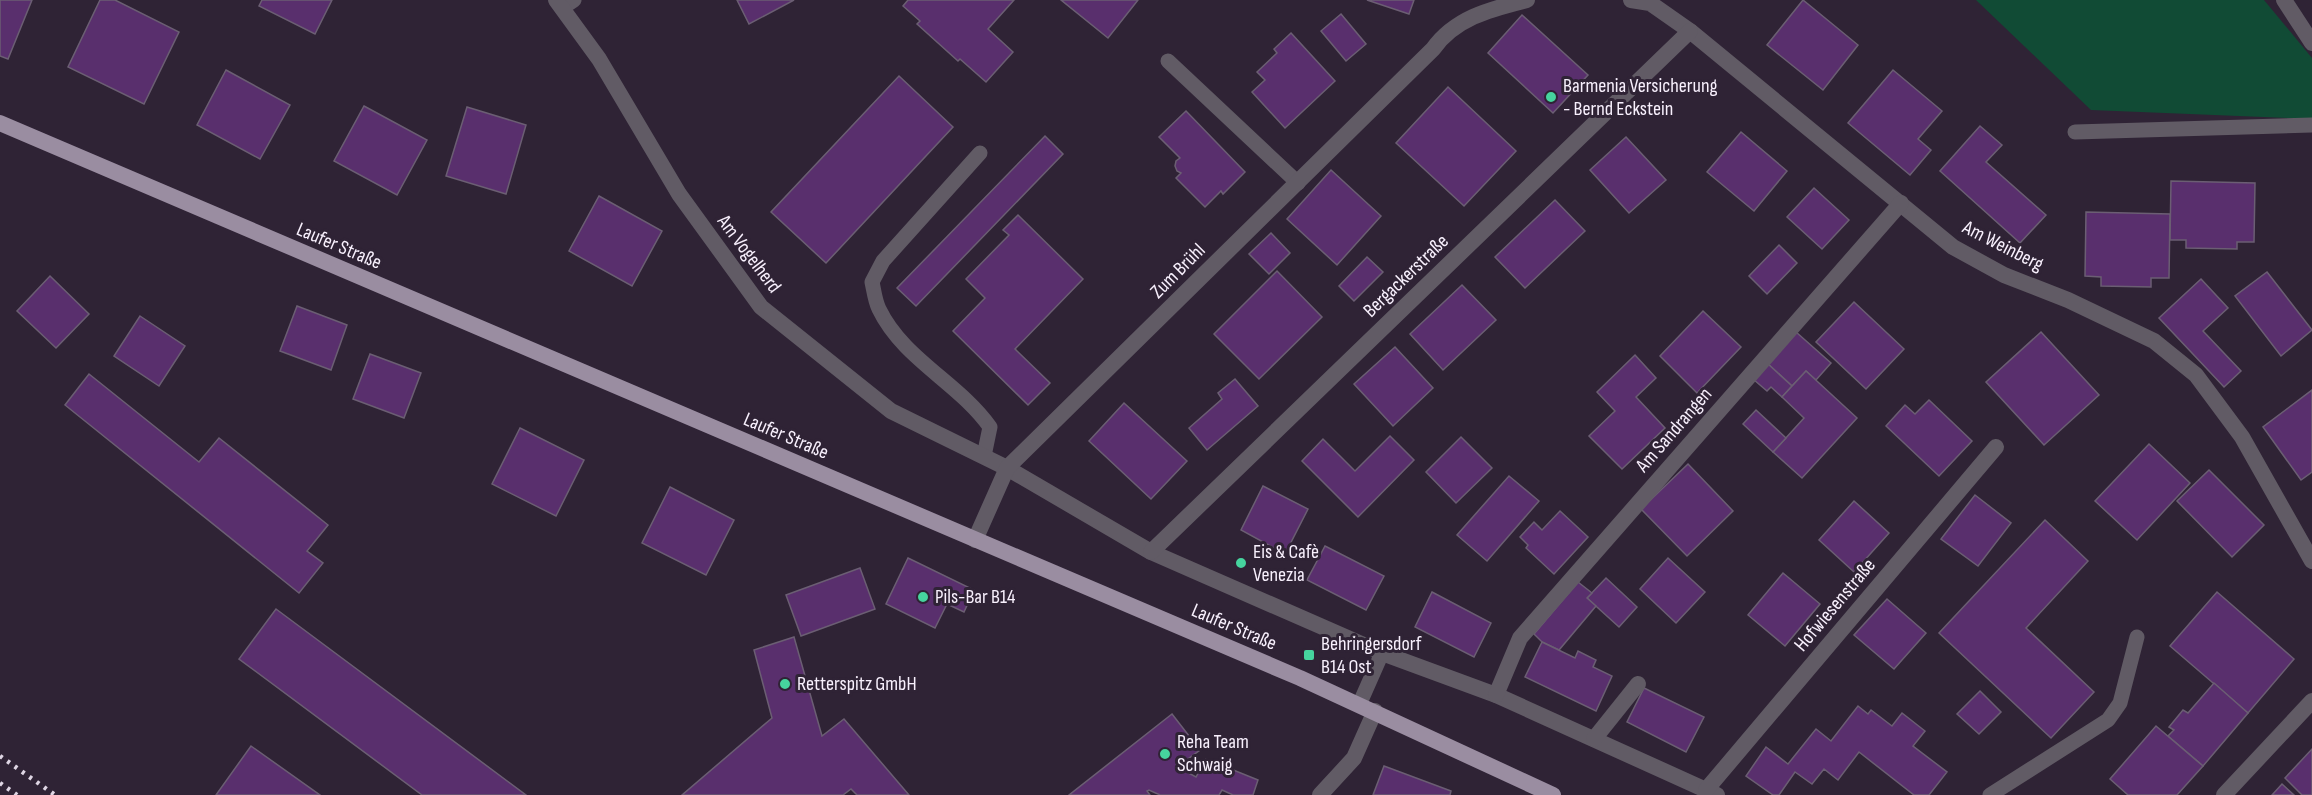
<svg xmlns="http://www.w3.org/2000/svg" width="2312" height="795" viewBox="0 0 2312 795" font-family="'Sofia Sans Condensed',sans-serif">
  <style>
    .green { fill: #114b35 }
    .building { fill: #592f6d; stroke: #6b5e73; stroke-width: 1.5 }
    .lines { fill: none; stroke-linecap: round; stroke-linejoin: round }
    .service { stroke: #615b65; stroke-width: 15 }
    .minor { stroke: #615b65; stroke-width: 16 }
    .tertiary { stroke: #615b65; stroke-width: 16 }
    .primary { stroke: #9a8da1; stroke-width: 16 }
    .rail { stroke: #dfd6e4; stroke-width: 4.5; stroke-dasharray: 3 6; stroke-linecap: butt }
    .poi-dot { fill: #46d49e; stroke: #2f2335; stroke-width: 2 }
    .labels { text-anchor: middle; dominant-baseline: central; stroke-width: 6; stroke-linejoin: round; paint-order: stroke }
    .poi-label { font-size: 20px; fill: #f8f0fd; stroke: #2f2335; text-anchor: start }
    .street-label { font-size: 20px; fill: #f8f0fd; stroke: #2f2335 }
  </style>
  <rect width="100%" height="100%" fill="#2f2335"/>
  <polygon class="green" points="1976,0 2264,0 2312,58 2312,119 2091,110"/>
  <g class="building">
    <polygon points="0,0 32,0 8,59 0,56"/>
    <polygon points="100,0 115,0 179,32 144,104 68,67"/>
    <polygon points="262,0 332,0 315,34 259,6"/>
    <polygon points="737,0 794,0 749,24"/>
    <polygon points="908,0 1014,0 988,29 1013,52 986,82 960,59 958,61 917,24 920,21 903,6"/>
    <polygon points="1061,0 1138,0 1108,38"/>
    <polygon points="1367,0 1414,0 1409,14"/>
    <polygon points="1803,0 1858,45 1823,90 1767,45"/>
    <polygon points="1341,14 1366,44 1346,61 1321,31"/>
    <polygon points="1522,15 1588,75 1553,113 1488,53"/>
    <polygon points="1291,33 1335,81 1285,128 1252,92 1265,80 1257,72 1277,53 1274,49"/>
    <polygon points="226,70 290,105 260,159 197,125"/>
    <polygon points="1893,70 1942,111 1918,139 1931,150 1910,175 1848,123"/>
    <polygon points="899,76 953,127 826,263 771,212"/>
    <polygon points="1448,87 1516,151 1464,206 1396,143"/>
    <polygon points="364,106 427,140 397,195 334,161"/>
    <polygon points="467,107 526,125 506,194 446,176"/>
    <polygon points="1186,111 1245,172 1223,194 1221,191 1205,207 1176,178 1181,173 1177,171 1175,166 1176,161 1180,158 1159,137"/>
    <polygon points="1980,126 2002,145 1986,162 2046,215 2020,243 1940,171"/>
    <polygon points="1741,132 1787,171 1754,211 1707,172"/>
    <polygon points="1045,136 1063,154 916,306 897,288"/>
    <polygon points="1626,137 1666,180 1629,213 1590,170"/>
    <polygon points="1331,170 1381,216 1337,265 1287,219"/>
    <polygon points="2171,181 2255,183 2254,242 2237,242 2237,249 2186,248 2186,240 2170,240"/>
    <polygon points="1814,188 1849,220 1822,249 1787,217"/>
    <polygon points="599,196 662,231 632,286 569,251"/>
    <polygon points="1555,200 1585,231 1525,288 1495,257"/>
    <polygon points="2086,212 2170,214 2169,278 2151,278 2151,287 2101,286 2101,277 2085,276"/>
    <polygon points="1018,215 1083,279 1015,349 1050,383 1028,405 953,331 985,298 966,279 1009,235 1003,230"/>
    <polygon points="1271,233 1290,253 1269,274 1249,254"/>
    <polygon points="1779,245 1797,263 1767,294 1749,276"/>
    <polygon points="1367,257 1383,272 1354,301 1339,286"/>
    <polygon points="1277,271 1322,317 1259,379 1214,334"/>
    <polygon points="2267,272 2312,330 2281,356 2235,296"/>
    <polygon points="50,276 89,314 56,348 17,311"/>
    <polygon points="2201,279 2228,308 2203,331 2241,371 2224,387 2159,318"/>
    <polygon points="1462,285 1496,320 1443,370 1410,334"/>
    <polygon points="1854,302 1904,349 1866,389 1816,342"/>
    <polygon points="297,306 347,325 331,370 280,351"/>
    <polygon points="1703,311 1741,347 1697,393 1660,356"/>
    <polygon points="140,316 185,346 159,386 114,356"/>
    <polygon points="1796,332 1831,363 1816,380 1806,371 1792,386 1767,363"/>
    <polygon points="2041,332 2099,395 2044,445 1986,382"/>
    <polygon points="1395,347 1433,388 1393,426 1354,384"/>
    <polygon points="370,354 421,373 404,418 353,399"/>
    <polygon points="1635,355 1656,378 1636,397 1665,428 1622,469 1589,436 1615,411 1597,392"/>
    <polygon points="1767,363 1792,386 1782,397 1771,387 1767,391 1753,379"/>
    <polygon points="1806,371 1857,418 1802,478 1773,452 1804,418 1782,397"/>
    <polygon points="89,374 199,462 219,438 328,525 307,551 323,563 299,593 65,405"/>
    <polygon points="1235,379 1258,406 1207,450 1189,428 1222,399 1218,393"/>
    <polygon points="2312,390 2312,472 2301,480 2263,427"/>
    <polygon points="1929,400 1972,441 1939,476 1886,426 1905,405 1915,414"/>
    <polygon points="1124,403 1187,461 1151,499 1089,441"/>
    <polygon points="1756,410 1786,438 1773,452 1743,424"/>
    <polygon points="520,428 584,460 556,516 492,484"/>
    <polygon points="1390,436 1414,460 1358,517 1302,461 1323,439 1355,471"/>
    <polygon points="1461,437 1492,468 1456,503 1426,472"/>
    <polygon points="2149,444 2190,483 2137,540 2095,501"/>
    <polygon points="1688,464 1733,511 1687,556 1641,509"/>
    <polygon points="2209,470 2264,525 2232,557 2177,501"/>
    <polygon points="1509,476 1539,501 1487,561 1457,535"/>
    <polygon points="1263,486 1308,509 1285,554 1241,530"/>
    <polygon points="670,487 734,520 706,575 642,543"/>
    <polygon points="1975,495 2011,523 1978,566 1941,539"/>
    <polygon points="1854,501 1889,533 1854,572 1819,540"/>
    <polygon points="1560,511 1588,537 1554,574 1526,548 1528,545 1520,537 1534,522 1542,530"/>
    <polygon points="2045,520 2088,561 2026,628 2094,692 2051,738 1939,633"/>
    <polygon points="1325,546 1384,576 1366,610 1307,580"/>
    <polygon points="908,558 974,590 964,612 947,604 935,628 886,604"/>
    <polygon points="1668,558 1705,592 1676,623 1640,589"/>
    <polygon points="860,568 875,609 801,636 786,595"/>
    <polygon points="1783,573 1820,604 1785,646 1748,615"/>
    <polygon points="1606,578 1637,607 1619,627 1587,598"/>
    <polygon points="1578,582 1592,593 1587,598 1596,606 1559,650 1542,642 1534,634"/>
    <polygon points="1432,592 1491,623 1474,657 1415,627"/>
    <polygon points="2217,592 2294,659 2248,713 2170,646"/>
    <polygon points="1887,599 1926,633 1894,669 1854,635"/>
    <polygon points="276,609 526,795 422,795 239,659"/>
    <polygon points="794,637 822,736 844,719 909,795 857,795 851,789 843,795 682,795 772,718 754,650"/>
    <polygon points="1542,642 1575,658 1578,651 1596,660 1593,667 1612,676 1596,711 1525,677"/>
    <polygon points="2214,683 2248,713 2203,766 2168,736 2174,730 2169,727 2183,710 2188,713"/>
    <polygon points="1644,688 1704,717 1686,752 1627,722"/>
    <polygon points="1980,691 2001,712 1979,734 1957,714"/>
    <polygon points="1858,706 1868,714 1871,710 1892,726 1902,713 1925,731 1913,746 1947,772 1929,795 1914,795 1859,752 1838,780 1824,769 1812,784 1795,772 1779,795 1773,795 1746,776 1766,747 1788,764 1816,729 1831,741"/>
    <polygon points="1172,714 1200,750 1177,767 1196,777 1206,759 1258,780 1253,795 1233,795 1222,790 1219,795 1160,795 1149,790 1147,791 1150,795 1069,795"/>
    <polygon points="2156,726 2203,766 2177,795 2128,795 2110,779"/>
    <polygon points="251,746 320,795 216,795"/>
    <polygon points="2312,749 2312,795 2302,795 2285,778"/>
    <polygon points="1384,766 1451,791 1450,795 1373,795"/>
    <polygon points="2282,784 2294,795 2272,795"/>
  </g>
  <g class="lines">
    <g class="service">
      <polyline points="562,8 574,0"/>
      <polyline points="1168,61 1298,183"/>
      <polyline points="2075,132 2312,125"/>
      <path d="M980,153L883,261L872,282C874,291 875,301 879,309C903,359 959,383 990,427L984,456"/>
      <polyline points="1359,705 1382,653"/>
      <polyline points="1990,795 2108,720 2120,703 2137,637"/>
    </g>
    <g class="minor">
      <polyline points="556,0 599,59 679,194 761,307 891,411 1007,468 1151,552 1382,653 1496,695 1717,795"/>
      <polyline points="1631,0 1650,3 1690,31 1953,247 2004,275 2068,300 2154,341 2196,375 2242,437 2312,561"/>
      <polyline points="2284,0 2312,43"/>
      <path d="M975,540L1007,468L1433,49C1456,17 1492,9 1527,0"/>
      <polyline points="1151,552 1690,31"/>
      <polyline points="1496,695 1520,638 1901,203"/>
      <polyline points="1594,739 1638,684"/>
      <polyline points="1706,790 1996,447"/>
      <polyline points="1320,795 1354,758 1375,711"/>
    </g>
    <polyline class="tertiary" points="2224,795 2312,701"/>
    <polyline class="primary" points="0,123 1300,678 1553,795"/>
    <g class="rail">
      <polyline points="0,756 55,795"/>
      <polyline points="0,783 17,795"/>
    </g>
  </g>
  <g class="poi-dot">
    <circle cx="1551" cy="97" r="6"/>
    <circle cx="1241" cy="563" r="6"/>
    <circle cx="923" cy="597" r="6"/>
    <rect x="1303" y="649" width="12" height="12" rx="3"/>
    <circle cx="785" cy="684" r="6"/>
    <circle cx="1165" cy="754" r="6"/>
  </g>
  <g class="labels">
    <g class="poi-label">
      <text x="1563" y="86">Barmenia Versicherung<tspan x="1563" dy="23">- Bernd Eckstein</tspan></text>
      <text x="1253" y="552">Eis &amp; Cafè<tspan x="1253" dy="23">Venezia</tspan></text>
      <text x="935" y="597">Pils-Bar B14</text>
      <text x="1321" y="644">Behringersdorf<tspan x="1321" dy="23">B14 Ost</tspan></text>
      <text x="797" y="684">Retterspitz GmbH</text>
      <text x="1177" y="742">Reha Team<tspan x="1177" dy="23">Schwaig</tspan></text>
    </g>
    <g class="street-label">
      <text transform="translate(339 246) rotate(23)">Laufer Straße</text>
      <text transform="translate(2003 246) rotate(27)">Am Weinberg</text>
      <text transform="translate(749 254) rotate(53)">Am Vogelherd</text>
      <text transform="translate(1178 271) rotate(-45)">Zum Brühl</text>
      <text transform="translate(1406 276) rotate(-44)">Bergackerstraße</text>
      <text transform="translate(1674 430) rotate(-49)">Am Sandrangen</text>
      <text transform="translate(786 436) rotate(23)">Laufer Straße</text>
      <text transform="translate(1835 605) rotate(-50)">Hofwiesenstraße</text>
      <text transform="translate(1234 627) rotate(23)">Laufer Straße</text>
    </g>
  </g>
</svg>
